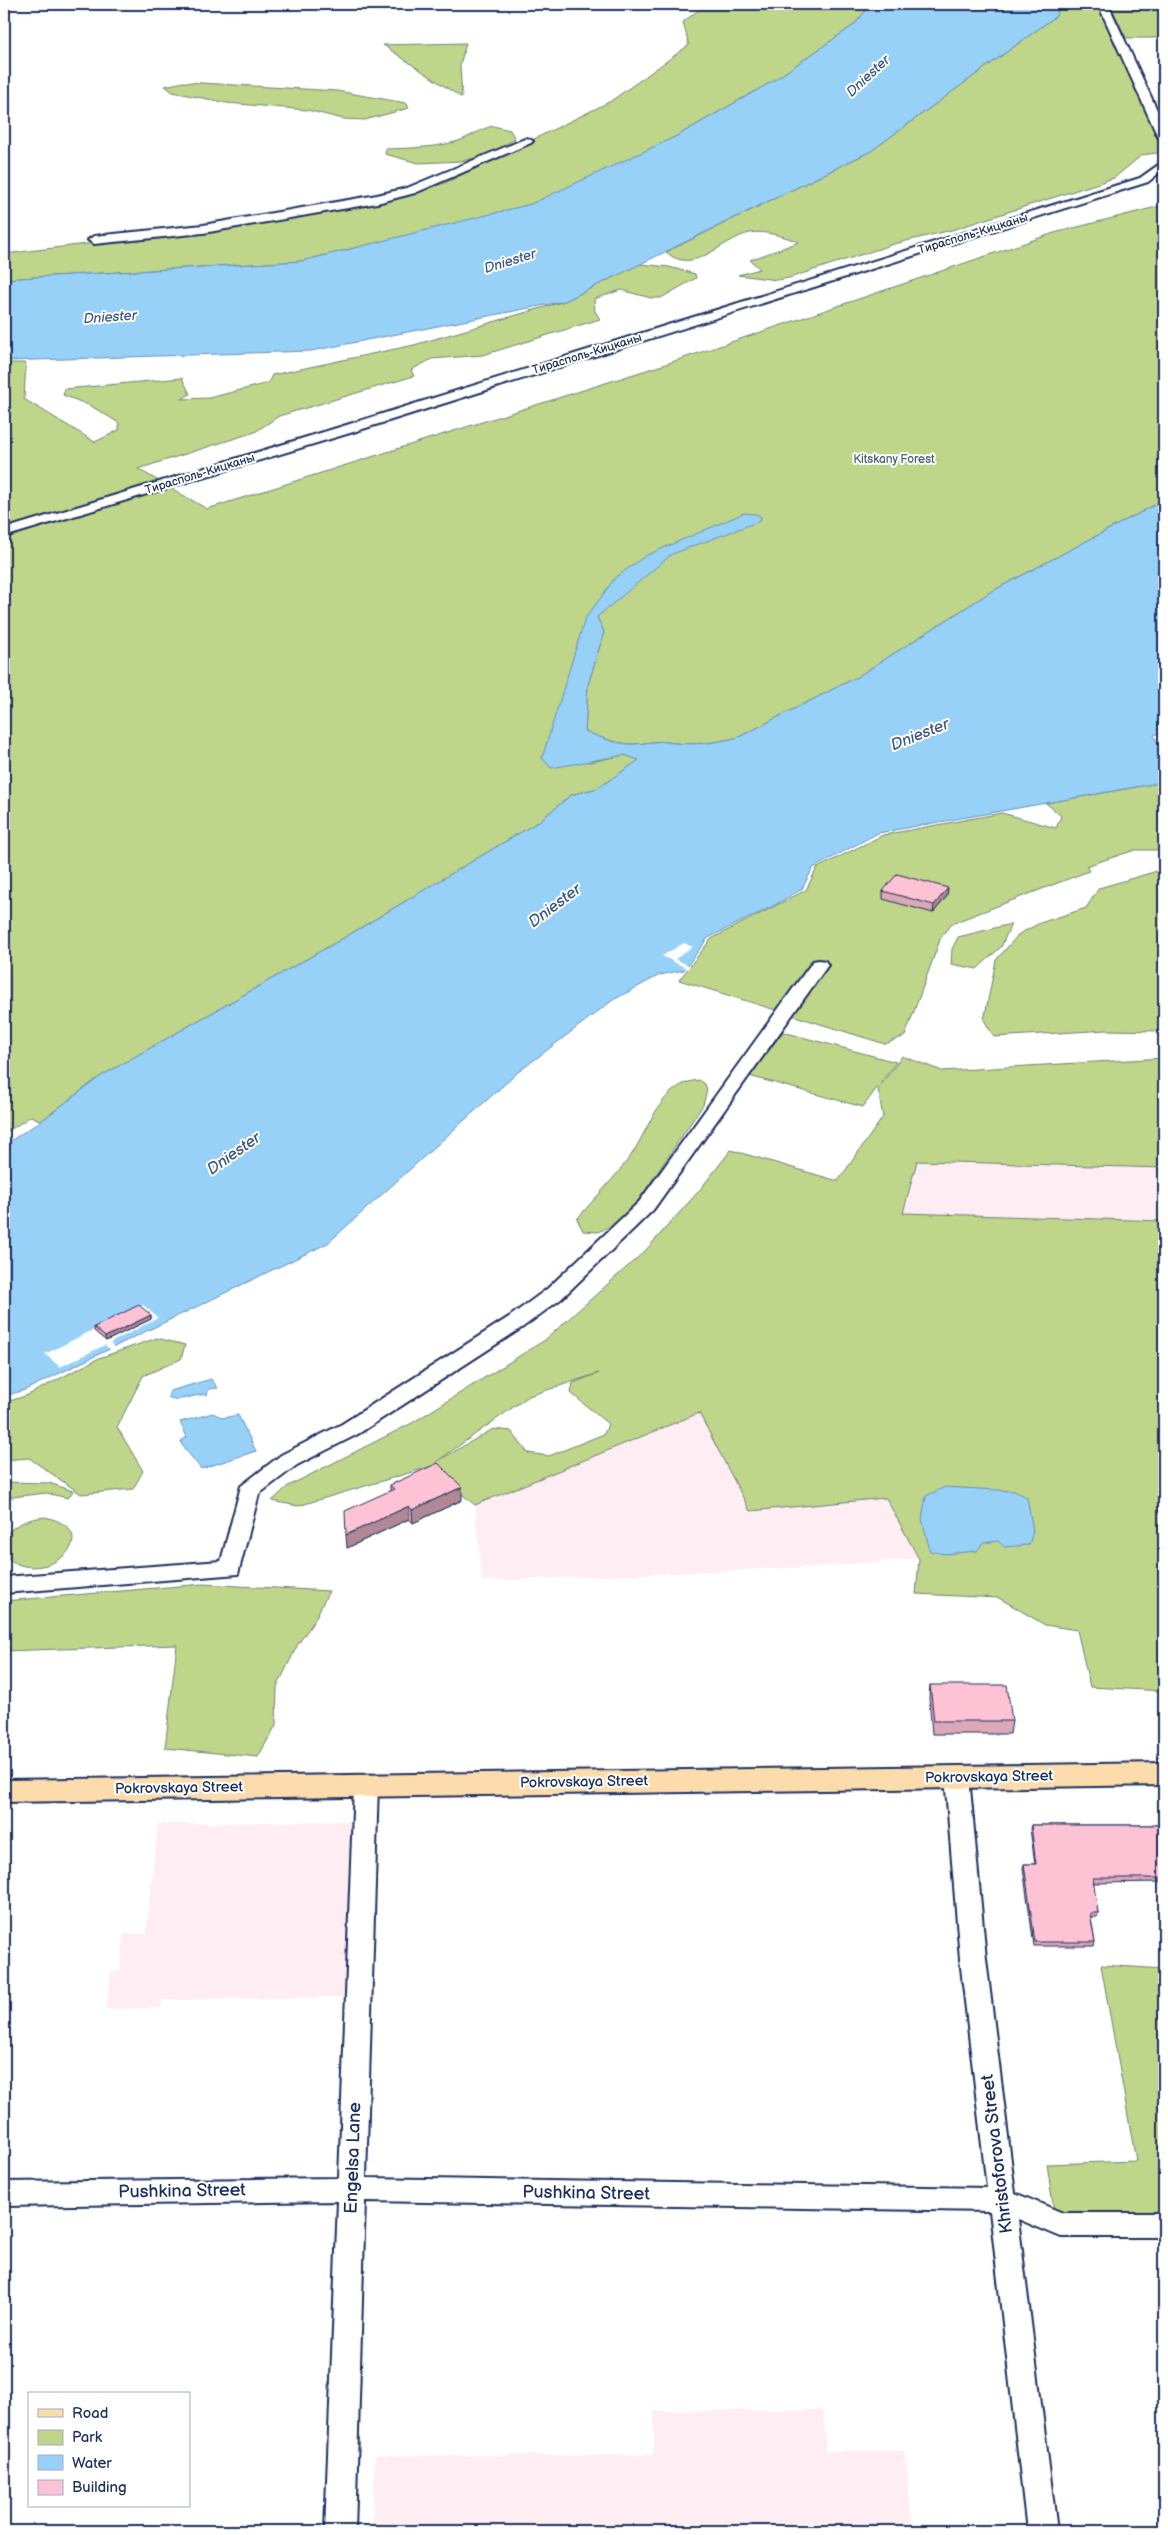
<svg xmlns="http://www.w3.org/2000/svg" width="1168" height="2535" viewBox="0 0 1168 2535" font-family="'Balsamiq Sans',sans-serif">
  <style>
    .built { fill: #feedf2 }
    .green { fill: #bfd58a; stroke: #6d8274; fill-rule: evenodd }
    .water { fill: #98d1f8; stroke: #6690ba }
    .pier { fill: #fff }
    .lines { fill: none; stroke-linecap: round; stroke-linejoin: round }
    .minor-casing { stroke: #1b2f5e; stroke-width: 4 }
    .major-casing { stroke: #1b2f5e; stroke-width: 4 }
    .minor { fill: #fff; fill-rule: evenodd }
    .major { fill: #fcdcac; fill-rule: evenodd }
    .wall { fill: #daa8b7; stroke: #1b2f5e }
    .shaded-wall { fill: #b18895; stroke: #1b2f5e }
    .building { fill: #fdc3d5; stroke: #1b2f5e }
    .labels { text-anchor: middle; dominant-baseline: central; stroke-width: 4; stroke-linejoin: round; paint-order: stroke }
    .far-street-label { font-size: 12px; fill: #1b2f5e; stroke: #fff }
    .far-park-label { font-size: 12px; fill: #4c616b; stroke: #fff }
    .far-water-label { font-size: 14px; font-style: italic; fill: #3a5884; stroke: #fff }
    .street-label { font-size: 15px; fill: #1b2f5e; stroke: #fff }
    .water-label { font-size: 16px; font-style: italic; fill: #3a5884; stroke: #fff }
    .near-street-label { font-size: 18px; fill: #1b2f5e; stroke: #fff }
  </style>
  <rect width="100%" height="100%" fill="#fff"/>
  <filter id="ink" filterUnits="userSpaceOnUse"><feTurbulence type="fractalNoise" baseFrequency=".02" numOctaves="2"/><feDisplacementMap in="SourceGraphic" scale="10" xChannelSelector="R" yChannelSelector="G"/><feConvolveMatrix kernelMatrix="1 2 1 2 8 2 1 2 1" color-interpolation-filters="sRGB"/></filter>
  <g filter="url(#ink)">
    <g class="built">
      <polygon points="1164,1058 1164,1571 1144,1540 813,1567 482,1581 475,1505 867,1344 942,1071"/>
      <polygon points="353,1821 345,1997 162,2000 161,2008 106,2009 111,1972 120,1971 124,1934 146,1934 158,1824"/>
      <polygon points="823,2410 826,2451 905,2451 913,2530 1001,2531 372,2531 375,2456 654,2455 654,2411"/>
    </g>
    <g class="green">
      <polygon points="706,4 871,4 854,25 773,81 675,137 531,205 302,261 4,279 4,254 194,231 396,197 445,183 611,101 689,45 683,22"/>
      <path d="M1059,4H1102C1119,40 1164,115 1164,152L1142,155L1114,178L952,230L894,244L789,278L777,280L738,275L760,269L750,260L799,242C786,237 764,230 750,233C721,239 694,277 666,252L871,151L1056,16Z"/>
      <polygon points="1110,4 1164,4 1164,38 1126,38"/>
      <polygon points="466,43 460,65 462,98 383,45"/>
      <polygon points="184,82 337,91 406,103 409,108 365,120 343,119 307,110 227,103 173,92 165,86"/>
      <path d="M493,126L510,130L515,139L485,156L462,161L418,163L385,154L386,149C409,148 432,148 455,142C470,138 479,129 493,126Z"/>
      <path d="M1164,205V500L989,593L857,677L739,737C715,743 691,746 667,742C655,740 641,745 629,744C614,743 598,737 585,731L588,685L604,632L597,617L542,758L590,762L624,755L640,760L598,788L571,795L538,822L342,939L101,1076L41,1121L31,1116L4,1134V363H26L24,399L95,442L119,430V423L91,406L63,395L65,389L182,378L190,394L182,399L209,398L268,383L272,375L414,345L565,301L640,264L669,267L695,274L696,278L661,298H651L621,290L594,299L595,311L600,319L483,355L432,359L411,370L414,376L279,416L255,432L138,469L207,509L672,362L1054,233Z"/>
      <polygon points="1164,782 1164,850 1135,850 1086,866 1089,871 953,923 941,937 905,1036 885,1044 679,980 711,939 806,890 817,868 883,835 1002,813 1056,828 1061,816 1046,803"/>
      <polygon points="1164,869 1164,1031 1107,1030 994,1037 984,1020 996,960 1019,934 1040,923 1086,908 1099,888"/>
      <polygon points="1011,924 1001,947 977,969 951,964 952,949 958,937"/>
      <polygon points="783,1032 896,1062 863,1107 749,1076"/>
      <path d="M902,1056L942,1071L1164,1058V1168L917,1161L903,1213L1164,1221V1569L1159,1562L1164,1571V1691L1090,1687L1077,1630L1045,1625L999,1598L916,1594L919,1559L886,1498L750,1511L699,1413L475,1505L429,1467L298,1506L272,1501L288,1486L412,1423L545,1340L645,1251L698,1192L731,1150L838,1181L883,1117L878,1089ZM599,1373L573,1383L571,1393L608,1424L604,1434L549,1456L528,1453L511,1431L493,1429L436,1462L529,1396Z"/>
      <path d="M699,1080L705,1084L707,1090L703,1105L626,1219L598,1232L583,1231L577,1219C594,1199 614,1179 630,1157C649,1130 660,1083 699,1080Z"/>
      <polygon points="157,1338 185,1345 181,1359 143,1376 117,1427 143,1471 133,1489 81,1494 29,1458 4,1460 4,1403 28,1395 99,1358"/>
      <polygon points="4,1482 49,1483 73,1491 68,1498 46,1493 4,1498"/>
      <path d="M45,1517C106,1531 54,1581 15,1563C10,1560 6,1558 4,1552C3,1548 4,1542 4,1537C16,1523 27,1519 45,1517Z"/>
      <polygon points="203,1584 329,1591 314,1621 298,1644 277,1687 276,1725 258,1757 165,1748 177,1645 4,1651 4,1601"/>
      <polygon points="1101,1965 1164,1969 1164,2212 1054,2212 1047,2164 1136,2161"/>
    </g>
    <g class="water">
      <polygon points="871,4 1059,4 1056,16 871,151 565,301 311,351 4,361 4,279 302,261 531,204 675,137 773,81 854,25"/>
      <path d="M1164,500V731L1154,735L1157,743H1164V782L878,833L813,868L802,889L775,905L708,938L684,970L660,975L613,1000L517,1073L328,1243L25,1390L4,1396V1145L41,1121L101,1076L342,939L538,822L571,795L598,788L639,760L624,755L551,768L542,758L585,619L615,578L645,556L744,513L756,514L761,517L760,521L672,554L597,617L604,632L588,685L585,731C598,737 614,743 629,744C641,745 655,740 667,742C691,746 715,743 739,737L857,677L989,593Z"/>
      <path d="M211,1379L218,1388L209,1389L207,1395C194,1393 179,1404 168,1397L170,1391Z"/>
      <polygon points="213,1413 223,1418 238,1415 256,1451 201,1469 182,1445 181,1441 187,1437 180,1422"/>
      <polygon points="945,1487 1014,1491 1027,1497 1033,1531 1029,1545 1004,1547 998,1541 983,1543 977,1551 944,1554 930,1551 922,1519 926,1496"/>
    </g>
    <g class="pier">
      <polygon points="684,943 693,947 675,959 690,966 688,969 662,956"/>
      <polygon points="143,1305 158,1318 110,1343 116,1349 112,1351 105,1345 60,1367 45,1354"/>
    </g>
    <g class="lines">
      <defs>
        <g id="minor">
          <polygon points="1098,4 1108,4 1164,125 1164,140 1158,137"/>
          <polygon points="527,138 533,141 531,143 415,193 377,203 203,233 94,244 88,240 94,236 203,225 377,195 407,188"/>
          <polygon points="1164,161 1164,169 1148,182 350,433 4,537 4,529 340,427 1140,178"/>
          <polygon points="819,960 825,961 828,965 653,1210 561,1299 523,1327 358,1434 297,1465 259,1494 238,1574 4,1593 4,1577 221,1561 241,1486 281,1455 342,1424 509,1317 547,1289 639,1202 813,961"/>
          <polygon points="957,1768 965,1771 969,1777 986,1959 1015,2193 1063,2213 1164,2213 1164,2237 1061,2237 1018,2219 1057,2531 1027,2531 990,2211 365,2201 355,2531 325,2531 338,2201 4,2206 4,2182 339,2178 354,1784 358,1778 366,1775 374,1778 378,1784 366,2178 987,2188 960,1959 945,1777 949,1771"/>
        </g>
        <polygon id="major" points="1164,1763 1164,1785 4,1802 4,1780"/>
      </defs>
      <use href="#minor" class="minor-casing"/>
      <use href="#major" class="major-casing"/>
      <use href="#minor" class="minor"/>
      <use href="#major" class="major"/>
    </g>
    <g class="wall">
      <polygon points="883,891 947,896 933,913 883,899"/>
      <polygon points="151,1315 151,1319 106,1341 94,1331 94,1327"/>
      <polygon points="390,1485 462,1500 413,1523 409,1519 347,1548 390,1491"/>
      <polygon points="930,1685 1012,1721 1010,1734 932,1734 929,1698"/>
      <polygon points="1031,1825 1164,1825 1164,1882 1093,1883 1098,1913 1097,1917 1091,1917 1095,1942 1094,1946 1034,1946 1023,1868 1024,1864 1035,1864 1030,1829"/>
    </g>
    <g class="shaded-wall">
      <polygon points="948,888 947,896 933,913 934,905"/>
      <polygon points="151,1315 151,1319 106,1341 105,1337"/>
      <polygon points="462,1487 462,1500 413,1523 412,1510"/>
      <polygon points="409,1506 409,1519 347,1548 346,1535"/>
    </g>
    <g class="building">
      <polygon points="897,874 948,888 934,905 883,891"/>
      <polygon points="139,1305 151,1315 105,1337 94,1327"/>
      <polygon points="438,1463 462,1487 412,1510 409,1506 346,1535 345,1511 394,1489 390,1485"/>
      <polygon points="930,1685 1007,1685 1012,1721 934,1721"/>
      <polygon points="1031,1825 1164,1825 1164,1878 1093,1878 1098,1913 1090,1913 1095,1942 1035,1942 1024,1864 1036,1864"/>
    </g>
  </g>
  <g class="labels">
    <g class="far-street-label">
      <text transform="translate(973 234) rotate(-17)">Тирасполь-Кицканы</text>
      <text transform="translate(587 354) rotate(-17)">Тирасполь-Кицканы</text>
      <text transform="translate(200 474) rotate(-17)">Тирасполь-Кицканы</text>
    </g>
    <g class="far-park-label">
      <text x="894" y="459">Kitskany Forest</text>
    </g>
    <g class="far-water-label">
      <text transform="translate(868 76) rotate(-43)">Dniester</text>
      <text transform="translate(510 261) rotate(-17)">Dniester</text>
      <text transform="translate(110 317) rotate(-4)">Dniester</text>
    </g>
    <g class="street-label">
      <text transform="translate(989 1777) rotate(-1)">Pokrovskaya Street</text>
      <text transform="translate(584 1782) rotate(-1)">Pokrovskaya Street</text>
      <text transform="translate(179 1788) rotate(-1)">Pokrovskaya Street</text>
    </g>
    <g class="water-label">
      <text transform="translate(920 735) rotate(-22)">Dniester</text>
      <text transform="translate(555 906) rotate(-37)">Dniester</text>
      <text transform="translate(234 1154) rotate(-35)">Dniester</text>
    </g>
    <g class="near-street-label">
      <text transform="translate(997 2154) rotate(-97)">Khristoforova Street</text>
      <text transform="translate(353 2158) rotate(-88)">Engelsa Lane</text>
      <text transform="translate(182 2191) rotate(-1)">Pushkina Street</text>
      <text transform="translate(586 2193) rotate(1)">Pushkina Street</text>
    </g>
  </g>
  <rect width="1168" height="2535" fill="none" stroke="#fff" stroke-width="20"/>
  <rect x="10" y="10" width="1148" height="2515" fill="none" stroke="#1b2f5e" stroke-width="2" filter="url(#ink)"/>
  <rect x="28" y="2392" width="162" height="115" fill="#ffffff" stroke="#a4acbf"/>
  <rect x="38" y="2409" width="25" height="8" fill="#fcdcac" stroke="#a4acbf"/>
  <text x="72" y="2418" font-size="15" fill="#1b2f5e">Road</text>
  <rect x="38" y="2430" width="25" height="15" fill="#bfd58a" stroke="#a4acbf"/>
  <text x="72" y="2442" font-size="15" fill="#1b2f5e">Park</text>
  <rect x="38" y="2455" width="25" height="15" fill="#98d1f8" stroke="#a4acbf"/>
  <text x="72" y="2468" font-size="15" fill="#1b2f5e">Water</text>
  <rect x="38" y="2480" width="25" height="15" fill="#fdc3d5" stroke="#a4acbf"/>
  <text x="72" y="2492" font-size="15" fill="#1b2f5e">Building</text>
</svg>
